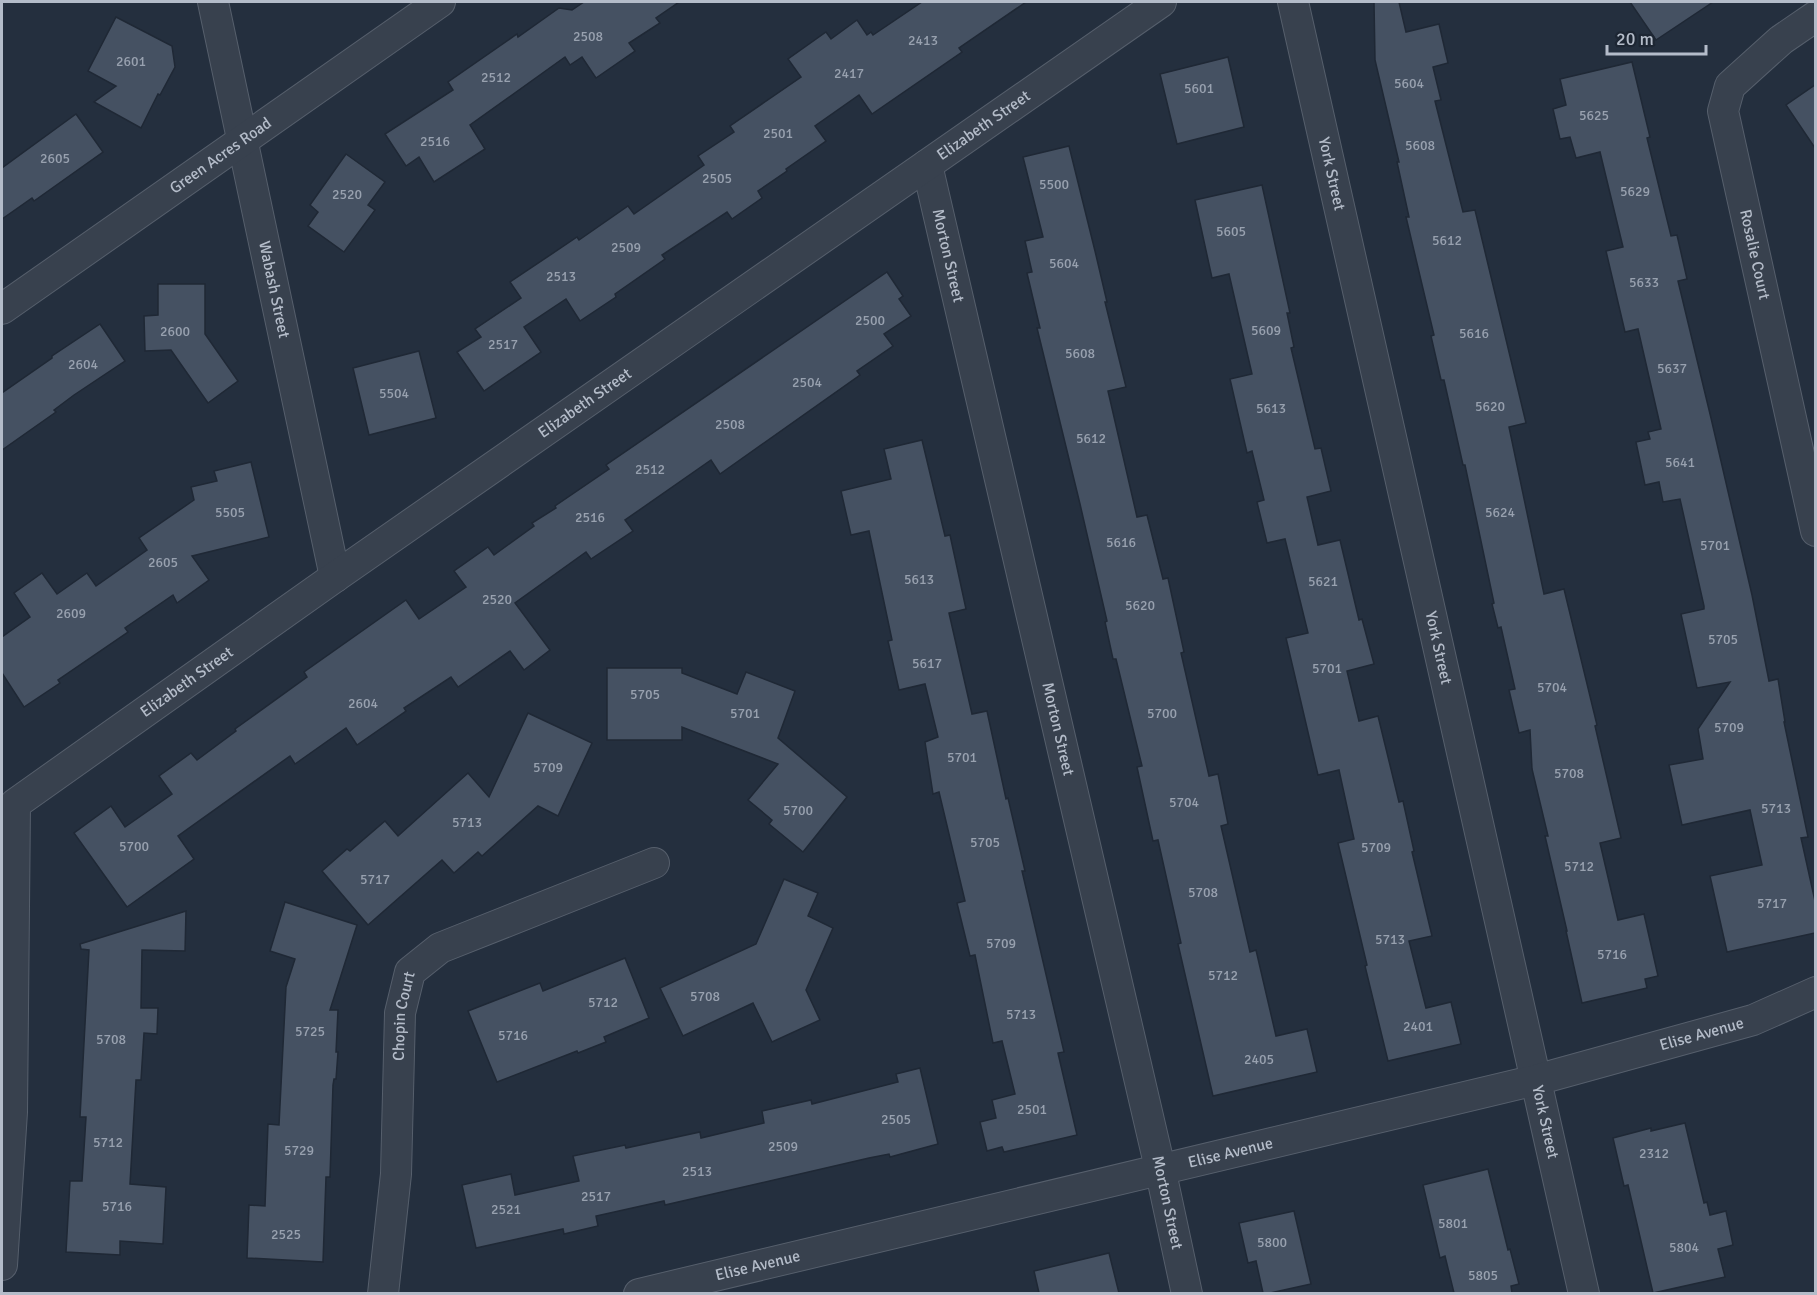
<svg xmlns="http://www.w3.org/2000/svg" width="1817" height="1295" viewBox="0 0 1817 1295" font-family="Signika,sans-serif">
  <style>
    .building { fill: #455162; stroke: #1f2835; stroke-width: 1.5 }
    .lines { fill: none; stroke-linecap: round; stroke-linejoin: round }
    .street-casing { stroke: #565f6c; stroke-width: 32 }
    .street { stroke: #38414e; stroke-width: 30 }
    .labels { text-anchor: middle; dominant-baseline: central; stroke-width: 5; stroke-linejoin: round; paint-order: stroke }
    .number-label { font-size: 14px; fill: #98a1af }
    .street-label { font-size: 16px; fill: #b4bcc9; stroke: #1d2633 }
  </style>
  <rect width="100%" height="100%" fill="#242f3e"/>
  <g class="building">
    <polygon points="584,2 679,2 656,18 660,23 629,43 635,51 596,78 582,57 570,65 565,57 470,125 485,149 434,182 419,157 406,166 385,134 453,90 448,82 517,34 518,37 559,8 572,10"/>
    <polygon points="922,2 1026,2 959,48 962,52 872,114 859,95 815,126 826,141 786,169 787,171 758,191 762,198 732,219 727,212 662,255 665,259 615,294 616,297 580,321 566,299 524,327 541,352 484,391 457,352 481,337 475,329 521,298 510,282 577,237 579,240 628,206 634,214 704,165 698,156 734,132 730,126 801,77 788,59 826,32 831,39 857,20 867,35 871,32 873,35"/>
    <polygon points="1374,2 1399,2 1406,32 1439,24 1448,63 1433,67 1441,100 1435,101 1463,212 1475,210 1526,423 1509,427 1544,594 1564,589 1597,725 1595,726 1621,838 1600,843 1618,920 1644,914 1658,976 1645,979 1647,988 1582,1003 1566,931 1567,931 1545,836 1548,836 1532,769 1530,730 1519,733 1509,690 1515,689 1501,627 1498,628 1492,604 1494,603 1465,465 1463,465 1444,380 1441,380 1431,336 1434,335 1406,217 1409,217 1397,162 1399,162 1375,60"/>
    <polygon points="1630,2 1713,2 1656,40"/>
    <polygon points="116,17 172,46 175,67 160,95 158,94 141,128 94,102 116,86 88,71"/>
    <polygon points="1228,57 1244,127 1177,144 1160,74"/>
    <polygon points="1632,62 1650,137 1647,138 1671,236 1677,235 1687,279 1678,281 1711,418 1752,595 1769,681 1778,679 1785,722 1784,722 1808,837 1801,838 1815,901 1815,933 1727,952 1710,876 1762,865 1750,810 1682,825 1669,765 1703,759 1698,729 1730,682 1697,688 1681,614 1704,609 1704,606 1680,499 1663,502 1659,482 1645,485 1636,442 1650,439 1648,432 1661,429 1638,329 1625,332 1606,251 1623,247 1600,152 1576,158 1570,137 1560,139 1553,109 1566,105 1560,79"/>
    <polygon points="1815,85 1815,148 1786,105"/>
    <polygon points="76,114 103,152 34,201 32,198 2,219 2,168"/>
    <polygon points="1069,146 1095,251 1107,302 1105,302 1126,387 1108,391 1137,517 1147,515 1163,579 1168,578 1184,652 1181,653 1209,776 1218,774 1228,824 1221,826 1250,952 1256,950 1276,1036 1307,1029 1317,1072 1213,1096 1178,944 1181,943 1158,840 1153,841 1137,767 1142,766 1116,659 1113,659 1105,622 1107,621 1080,504 1037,328 1040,328 1027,273 1032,272 1025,241 1043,237 1023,157"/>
    <polygon points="346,154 385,182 368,205 375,210 344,252 308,226 318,212 310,205"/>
    <polygon points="1262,185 1290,313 1287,313 1294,347 1291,348 1315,449 1321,448 1331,491 1307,497 1318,545 1340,540 1359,620 1362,619 1374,664 1347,671 1359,721 1378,716 1399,802 1403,801 1414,851 1412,852 1432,936 1409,941 1426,1008 1451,1002 1461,1044 1388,1061 1365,966 1367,965 1338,843 1354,839 1339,770 1318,775 1286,638 1308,633 1285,539 1267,543 1257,502 1264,500 1252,451 1247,453 1230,379 1252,374 1229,274 1212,278 1195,200"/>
    <polygon points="887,272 903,296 899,299 911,316 884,334 893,346 857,371 860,375 720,474 711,460 625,520 633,531 591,559 586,552 515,603 550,650 524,670 510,651 458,687 451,677 404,708 406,711 357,745 346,728 295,764 290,756 178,836 194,859 127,907 74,833 111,806 125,827 172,794 159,776 191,753 197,760 236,731 235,729 307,677 304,672 406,600 419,619 466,587 454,571 488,547 494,555 534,526 532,523 556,508 555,506 609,469 606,465"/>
    <polygon points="158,284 205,284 205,334 238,381 208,403 171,350 145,351 144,316 158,315"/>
    <polygon points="100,324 125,361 74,395 54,410 56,412 2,450 2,393 52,358 52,356"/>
    <polygon points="419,351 436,418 369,435 353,368"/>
    <polygon points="922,440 945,536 950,535 966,609 949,613 972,714 987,711 1006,799 1008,798 1025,871 1022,871 1064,1052 1058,1053 1077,1135 1004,1152 1002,1147 987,1151 980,1122 996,1118 992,1100 1015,1094 1002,1041 993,1043 975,955 970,956 957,903 965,901 939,792 933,794 925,742 938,737 925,684 899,690 888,641 892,640 869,531 851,535 841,491 891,479 884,449"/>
    <polygon points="251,462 269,537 192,556 209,580 177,603 173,595 125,628 128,632 58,680 60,683 24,707 2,673 2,637 30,617 14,593 42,573 57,594 87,573 96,586 147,550 139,538 194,500 191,487 217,481 214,471"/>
    <polygon points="607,668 682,668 682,673 737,694 746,672 795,691 778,738 847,797 803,852 769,824 772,820 748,800 778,764 682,727 682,740 607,740"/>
    <polygon points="528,713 592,743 558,816 538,806 482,856 478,852 454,873 442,860 368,925 322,871 347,849 350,851 385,821 398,836 468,773 489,797"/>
    <polygon points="784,879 818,893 808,916 833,928 806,990 820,1020 772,1042 753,1003 683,1036 660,988 756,944"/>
    <polygon points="285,902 357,925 330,1010 338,1010 336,1052 338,1052 336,1079 334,1079 333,1085 330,1177 326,1177 323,1262 247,1258 249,1205 265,1206 268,1124 279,1125 286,987 295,959 270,951"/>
    <polygon points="186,911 185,951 142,950 141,1008 158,1008 157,1034 144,1033 141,1080 136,1080 130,1184 166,1187 163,1244 120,1241 120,1255 66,1252 70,1181 82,1181 86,1117 80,1117 89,950 81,949 80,944"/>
    <polygon points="625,958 649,1018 604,1037 606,1042 578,1053 577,1051 497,1082 468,1011 540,983 543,991"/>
    <polygon points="920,1068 938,1144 890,1157 889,1154 869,1158 665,1205 664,1201 596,1216 598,1226 564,1234 563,1229 476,1248 462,1185 511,1174 515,1195 579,1181 573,1156 625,1145 626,1148 700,1132 701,1138 764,1123 762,1111 811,1100 812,1104 898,1082 896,1074"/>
    <polygon points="1685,1123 1704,1203 1707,1202 1710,1215 1726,1211 1733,1245 1718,1249 1725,1277 1653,1293 1628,1185 1624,1186 1613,1138 1651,1128 1651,1131"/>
    <polygon points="1488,1169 1508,1250 1510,1249 1519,1284 1511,1286 1512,1293 1454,1293 1445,1256 1440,1258 1423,1185"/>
    <polygon points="1294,1211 1311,1284 1270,1293 1263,1293 1256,1261 1248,1263 1239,1223"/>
    <polygon points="1109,1253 1119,1293 1039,1293 1034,1271"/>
  </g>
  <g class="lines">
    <defs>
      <g id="street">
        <path id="s1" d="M213,2L335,577"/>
        <path id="s2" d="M1293,2L1584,1294"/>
        <path id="s3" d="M1816,16L1781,40L1730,86L1723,111L1816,531"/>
        <path id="s4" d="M927,165L1160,1168L1187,1294"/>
        <path id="s5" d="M2,309L440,2"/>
        <path id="s6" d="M2,1265L12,1112L15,804L335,577L1161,2"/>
        <path id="s7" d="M383,1294L396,1174L400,1013L410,972L440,948L654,863"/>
        <path id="s8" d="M639,1294L1536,1080L1753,1020L1816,992"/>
      </g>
    </defs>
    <use href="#street" class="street-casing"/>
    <use href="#street" class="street"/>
  </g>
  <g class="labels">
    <g class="number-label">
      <text x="588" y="36">2508</text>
      <text x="923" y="40">2413</text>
      <text x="131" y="61">2601</text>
      <text x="849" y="73">2417</text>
      <text x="496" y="77">2512</text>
      <text x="1409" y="83">5604</text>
      <text x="1199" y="88">5601</text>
      <text x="1594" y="115">5625</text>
      <text x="778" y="133">2501</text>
      <text x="435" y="141">2516</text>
      <text x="1420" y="145">5608</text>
      <text x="55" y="158">2605</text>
      <text x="717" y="178">2505</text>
      <text x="1054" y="184">5500</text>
      <text x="1635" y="191">5629</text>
      <text x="347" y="194">2520</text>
      <text x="1231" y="231">5605</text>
      <text x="1447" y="240">5612</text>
      <text x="626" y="247">2509</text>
      <text x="1064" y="263">5604</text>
      <text x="561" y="276">2513</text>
      <text x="1644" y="282">5633</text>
      <text x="870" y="320">2500</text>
      <text x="1266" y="330">5609</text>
      <text x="175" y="331">2600</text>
      <text x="1474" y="333">5616</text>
      <text x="503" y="344">2517</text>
      <text x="1080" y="353">5608</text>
      <text x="83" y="364">2604</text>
      <text x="1672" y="368">5637</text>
      <text x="807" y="382">2504</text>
      <text x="394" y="393">5504</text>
      <text x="1490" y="406">5620</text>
      <text x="1271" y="408">5613</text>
      <text x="730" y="424">2508</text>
      <text x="1091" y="438">5612</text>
      <text x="1680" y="462">5641</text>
      <text x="650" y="469">2512</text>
      <text x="230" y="512">5505</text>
      <text x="1500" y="512">5624</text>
      <text x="590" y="517">2516</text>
      <text x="1121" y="542">5616</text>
      <text x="1715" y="545">5701</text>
      <text x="163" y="562">2605</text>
      <text x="919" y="579">5613</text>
      <text x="1323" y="581">5621</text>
      <text x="497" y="599">2520</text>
      <text x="1140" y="605">5620</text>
      <text x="71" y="613">2609</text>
      <text x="1723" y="639">5705</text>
      <text x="927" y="663">5617</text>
      <text x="1327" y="668">5701</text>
      <text x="1552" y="687">5704</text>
      <text x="645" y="694">5705</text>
      <text x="363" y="703">2604</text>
      <text x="745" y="713">5701</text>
      <text x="1162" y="713">5700</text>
      <text x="1729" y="727">5709</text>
      <text x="962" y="757">5701</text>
      <text x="548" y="767">5709</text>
      <text x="1569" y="773">5708</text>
      <text x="1184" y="802">5704</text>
      <text x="1776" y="808">5713</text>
      <text x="798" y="810">5700</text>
      <text x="467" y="822">5713</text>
      <text x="985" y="842">5705</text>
      <text x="134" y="846">5700</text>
      <text x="1376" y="847">5709</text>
      <text x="1579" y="866">5712</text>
      <text x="375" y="879">5717</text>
      <text x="1203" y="892">5708</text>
      <text x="1772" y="903">5717</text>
      <text x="1390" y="939">5713</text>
      <text x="1001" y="943">5709</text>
      <text x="1612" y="954">5716</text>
      <text x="1223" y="975">5712</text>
      <text x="705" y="996">5708</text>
      <text x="603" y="1002">5712</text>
      <text x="1021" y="1014">5713</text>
      <text x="1418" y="1026">2401</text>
      <text x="310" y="1031">5725</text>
      <text x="513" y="1035">5716</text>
      <text x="111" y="1039">5708</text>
      <text x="1259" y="1059">2405</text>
      <text x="1032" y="1109">2501</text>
      <text x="896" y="1119">2505</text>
      <text x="108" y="1142">5712</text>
      <text x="783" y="1146">2509</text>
      <text x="299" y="1150">5729</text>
      <text x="1654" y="1153">2312</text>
      <text x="697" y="1171">2513</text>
      <text x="596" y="1196">2517</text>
      <text x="117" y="1206">5716</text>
      <text x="506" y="1209">2521</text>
      <text x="1453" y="1223">5801</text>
      <text x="286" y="1234">2525</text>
      <text x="1272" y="1242">5800</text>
      <text x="1684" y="1247">5804</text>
      <text x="1483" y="1275">5805</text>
    </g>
    <g class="street-label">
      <text stroke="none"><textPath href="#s6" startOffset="1644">Elizabeth Street</textPath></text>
      <text stroke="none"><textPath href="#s5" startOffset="267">Green Acres Road</textPath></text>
      <text stroke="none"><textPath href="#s2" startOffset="176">York Street</textPath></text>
      <text stroke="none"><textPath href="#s3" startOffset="284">Rosalie Court</textPath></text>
      <text stroke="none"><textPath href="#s4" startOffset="93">Morton Street</textPath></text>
      <text stroke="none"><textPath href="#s1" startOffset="294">Wabash Street</textPath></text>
      <text stroke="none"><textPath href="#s6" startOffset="1158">Elizabeth Street</textPath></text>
      <text stroke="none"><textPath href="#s2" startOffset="662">York Street</textPath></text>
      <text stroke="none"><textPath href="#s6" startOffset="672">Elizabeth Street</textPath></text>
      <text stroke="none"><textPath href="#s4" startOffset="579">Morton Street</textPath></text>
      <text stroke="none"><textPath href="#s7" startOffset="279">Chopin Court</textPath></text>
      <text stroke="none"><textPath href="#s8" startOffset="1094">Elise Avenue</textPath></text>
      <text stroke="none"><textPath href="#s2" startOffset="1148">York Street</textPath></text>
      <text stroke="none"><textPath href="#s8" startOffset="608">Elise Avenue</textPath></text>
      <text stroke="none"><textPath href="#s4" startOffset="1065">Morton Street</textPath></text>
      <text stroke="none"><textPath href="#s8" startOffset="122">Elise Avenue</textPath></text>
    </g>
  </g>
  <rect width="1817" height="1295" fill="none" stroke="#b4bcc9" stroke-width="6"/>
  <path d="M1607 45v9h99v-9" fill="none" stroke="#b4bcc9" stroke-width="3"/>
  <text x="1616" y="45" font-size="18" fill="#b4bcc9" stroke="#1d2633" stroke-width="4.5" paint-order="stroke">20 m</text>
</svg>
